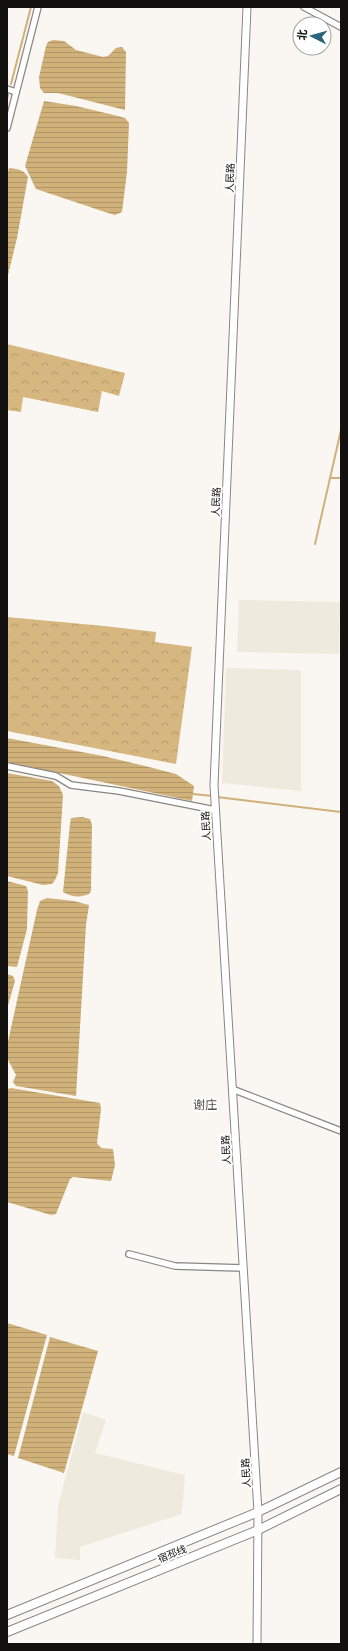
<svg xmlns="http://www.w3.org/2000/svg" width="348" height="1651" viewBox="0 0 348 1651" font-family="Figtree,'Noto Sans SC',sans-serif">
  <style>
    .built { fill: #efeade }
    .forest { fill: url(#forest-crowns) }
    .water { fill: url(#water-rules) }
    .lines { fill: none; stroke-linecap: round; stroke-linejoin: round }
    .stream { stroke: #cfb179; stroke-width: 2 }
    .minor-casing { stroke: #898783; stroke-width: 8 }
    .tertiary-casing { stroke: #898783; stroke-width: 9 }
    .primary-casing { stroke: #898783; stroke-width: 10 }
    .minor { stroke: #fff; stroke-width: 5.5 }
    .tertiary { stroke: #fff; stroke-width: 7 }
    .primary { stroke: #fff; stroke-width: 8 }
    .labels { text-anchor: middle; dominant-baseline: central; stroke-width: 4; stroke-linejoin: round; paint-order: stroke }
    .street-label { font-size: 10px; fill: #121110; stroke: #fff }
    .quarter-label { font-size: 12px; fill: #54524e; stroke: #fff }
  </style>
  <defs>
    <pattern id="forest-crowns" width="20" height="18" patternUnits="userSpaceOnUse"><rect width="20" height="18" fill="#d6b77f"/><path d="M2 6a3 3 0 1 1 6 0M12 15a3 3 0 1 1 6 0" fill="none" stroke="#b79c6d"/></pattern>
    <pattern id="water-rules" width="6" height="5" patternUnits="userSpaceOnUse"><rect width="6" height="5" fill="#cfb179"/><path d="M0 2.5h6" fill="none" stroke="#b19768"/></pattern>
  </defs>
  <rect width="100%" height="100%" fill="#faf7f2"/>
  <g class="built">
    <polygon points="239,600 340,602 339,654 237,652"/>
    <polygon points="226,668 301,670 301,791 222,783"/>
    <polygon points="83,1412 106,1420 95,1453 185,1475 182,1514 80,1547 80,1560 55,1558 58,1506"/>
  </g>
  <g class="forest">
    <polygon points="7,344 125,373 119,396 102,391 98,412 23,397 21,412 7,410"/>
    <polygon points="7,617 104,626 156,632 155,642 192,647 176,764 7,731"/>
  </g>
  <g class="water">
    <polygon points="53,40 64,41 76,50 103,57 108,56 116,48 122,47 126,52 125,110 58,93 44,93 40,88 39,77 46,46 48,42"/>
    <polygon points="44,101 76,106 118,116 125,118 129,123 127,172 122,212 115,215 105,212 36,189 25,166"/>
    <path d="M9,168C18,169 23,169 28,177L17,238L7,279V176Z"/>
    <polygon points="7,738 103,756 145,766 176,774 194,786 192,801 7,762"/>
    <polygon points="7,773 52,781 59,786 63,795 58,873 55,880 52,884 43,885 7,876"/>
    <path d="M82,817L90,819L92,825L91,891L89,894C80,898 72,897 63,892L70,824L71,818Z"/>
    <polygon points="7,881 26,886 28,891 27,929 17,967 7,966"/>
    <polygon points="47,898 74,901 89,905 86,925 76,1096 16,1086 13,1082 16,1075 7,1058 7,1046 37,910 40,901"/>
    <polygon points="7,974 13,976 15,981 7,1009"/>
    <polygon points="11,1088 100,1103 101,1109 97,1143 101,1148 113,1149 115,1165 111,1181 73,1177 70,1179 56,1214 51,1215 7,1202 7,1089"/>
    <polygon points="7,1323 47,1335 14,1456 7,1454"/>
    <polygon points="50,1337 98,1351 64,1473 18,1458"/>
  </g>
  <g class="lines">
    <g class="stream">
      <polyline points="11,84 31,7"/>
      <polyline points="7,99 8,95"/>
      <polyline points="330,478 341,478"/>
      <polyline points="315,544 341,430"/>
      <polyline points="193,794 213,796"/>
      <polyline points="217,797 341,812"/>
    </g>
    <defs>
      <g id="minor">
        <polyline points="304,7 341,27"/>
        <polyline points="7,89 16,92"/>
        <polyline points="7,128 38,7"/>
        <polyline points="7,766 56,776 71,785 119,791 215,810"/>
        <polyline points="232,1089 341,1131"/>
        <polyline points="129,1254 175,1266 243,1268"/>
      </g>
      <polyline id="tertiary" points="247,7 214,785 258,1512 257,1644"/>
      <g id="primary">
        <polyline points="7,1615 258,1512 341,1472"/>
        <polyline points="7,1632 258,1530 341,1489"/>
      </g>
    </defs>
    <use href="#minor" class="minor-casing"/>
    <use href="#tertiary" class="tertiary-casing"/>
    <use href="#primary" class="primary-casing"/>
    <use href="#minor" class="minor"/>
    <use href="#tertiary" class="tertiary"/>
    <use href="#primary" class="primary"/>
  </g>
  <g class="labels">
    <g class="street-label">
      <text transform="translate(230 178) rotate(-88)">人民路</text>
      <text transform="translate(216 502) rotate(-88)">人民路</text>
      <text transform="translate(206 826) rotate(-93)">人民路</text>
      <text transform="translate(226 1150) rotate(-93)">人民路</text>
      <text transform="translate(246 1473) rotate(-93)">人民路</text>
      <text transform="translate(172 1554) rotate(-22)">宿邳线</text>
    </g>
    <g class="quarter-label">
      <text x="205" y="1105">谢庄</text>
    </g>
  </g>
  <rect width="348" height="1651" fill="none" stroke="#121110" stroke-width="16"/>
  <g transform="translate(312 36) rotate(276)"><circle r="19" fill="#ffffff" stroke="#a0a09f"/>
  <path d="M0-3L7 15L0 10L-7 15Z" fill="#29637c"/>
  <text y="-6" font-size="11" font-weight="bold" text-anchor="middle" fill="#121110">北</text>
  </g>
</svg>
